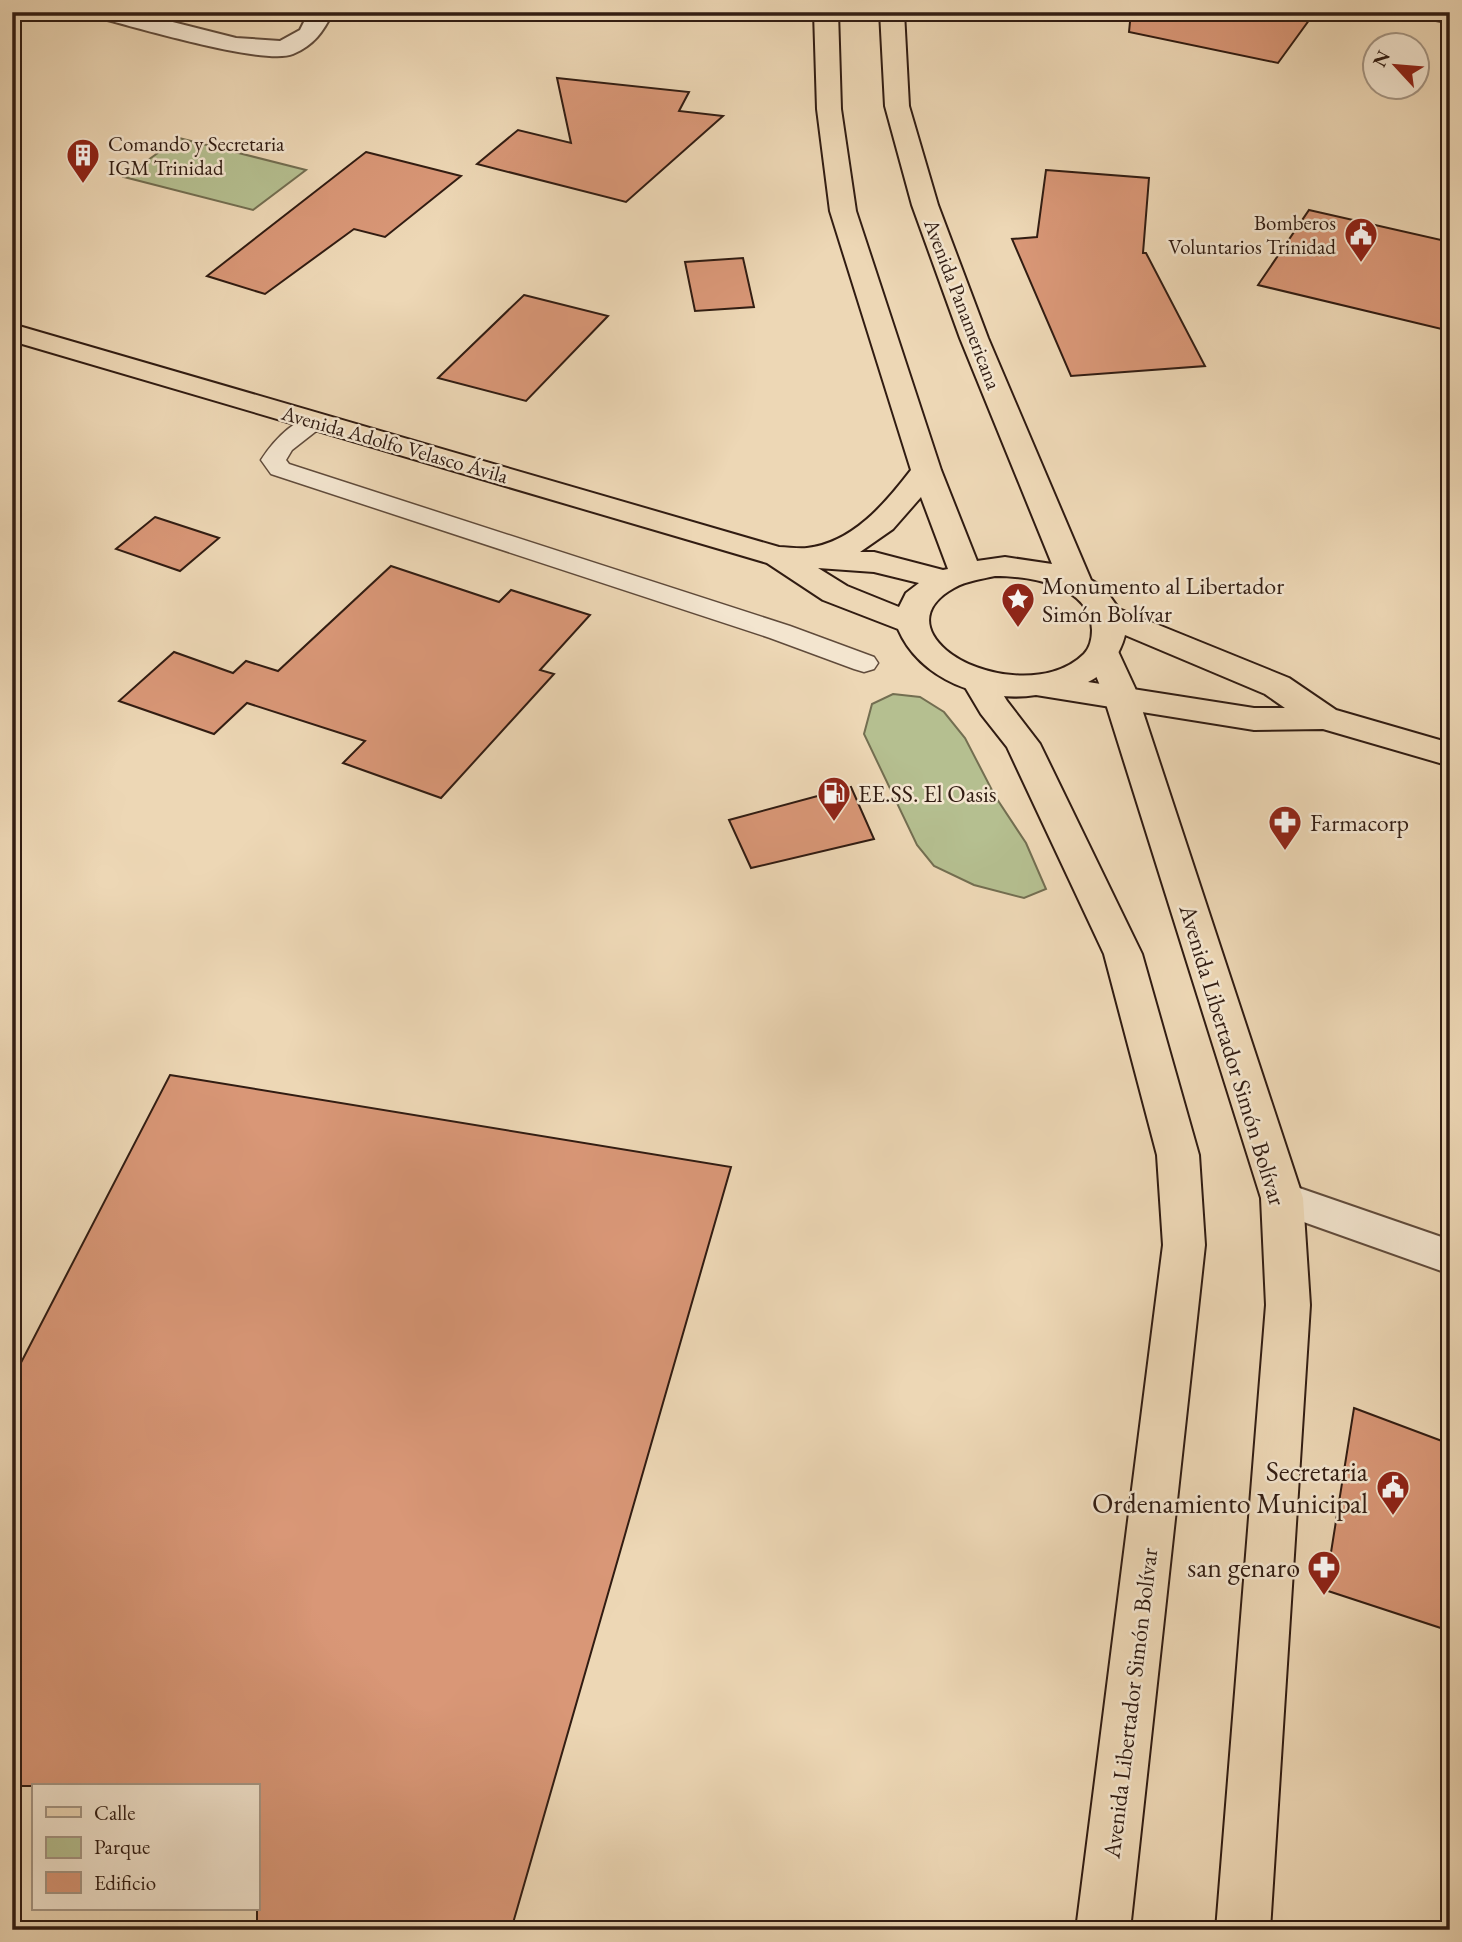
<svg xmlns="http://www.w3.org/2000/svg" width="1462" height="1942" viewBox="0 0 1462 1942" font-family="'EB Garamond',serif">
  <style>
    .green { fill: #b5bf90; stroke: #736e51; stroke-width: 2 }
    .building { fill: #d99777; stroke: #311c12; stroke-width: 2 }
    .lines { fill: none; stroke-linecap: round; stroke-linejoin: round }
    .service-casing { stroke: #604b3b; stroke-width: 3 }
    .minor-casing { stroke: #604b3b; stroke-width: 4 }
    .primary-casing { stroke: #311c12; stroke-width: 4 }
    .trunk-casing { stroke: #311c12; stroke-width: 4 }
    .service { fill: #f3e5cf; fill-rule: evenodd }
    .minor { fill: #f3e5cf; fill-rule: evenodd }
    .primary { fill: #edd7b5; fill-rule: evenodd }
    .trunk { fill: #edd7b5; fill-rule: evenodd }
    .labels { text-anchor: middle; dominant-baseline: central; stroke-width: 5; stroke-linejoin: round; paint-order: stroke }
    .far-poi-label { font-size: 21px; fill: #311c12; stroke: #f3e5cf; text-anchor: start }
    .far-street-label { font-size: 21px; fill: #311c12; stroke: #f3e5cf }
    .poi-label { font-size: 24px; fill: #311c12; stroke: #f3e5cf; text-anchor: start }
    .street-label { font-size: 24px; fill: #311c12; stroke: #f3e5cf }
    .near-poi-label { font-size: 28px; fill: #311c12; stroke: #f3e5cf; text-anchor: end }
  </style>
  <rect width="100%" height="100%" fill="#edd7b5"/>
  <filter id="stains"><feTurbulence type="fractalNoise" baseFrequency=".00286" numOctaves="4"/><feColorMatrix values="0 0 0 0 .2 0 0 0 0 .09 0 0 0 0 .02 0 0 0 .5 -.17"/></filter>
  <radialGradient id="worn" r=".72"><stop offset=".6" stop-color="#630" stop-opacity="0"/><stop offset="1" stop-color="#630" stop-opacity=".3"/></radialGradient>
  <g class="green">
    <polygon points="179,138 306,170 253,210 124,177"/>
    <polygon points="893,694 920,697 944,712 965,738 995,796 1026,843 1046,889 1024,898 974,885 934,866 917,845 864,734 872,704"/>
  </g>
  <g class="building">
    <polygon points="1131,12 1315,12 1278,63 1129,32"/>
    <polygon points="557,78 689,92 679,111 723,116 626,202 477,164 518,130 571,143"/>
    <polygon points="366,152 461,176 385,237 354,229 265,294 207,276"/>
    <polygon points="1046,170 1149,178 1143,253 1146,253 1205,366 1071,376 1012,239 1037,237"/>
    <polygon points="1309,210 1450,242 1450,331 1258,285"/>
    <polygon points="743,258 754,307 695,311 685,262"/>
    <polygon points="524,295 608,316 526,401 438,378"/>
    <polygon points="155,517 219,538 180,571 116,549"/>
    <polygon points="391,566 499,602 511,590 590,615 540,670 554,674 441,798 343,763 365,741 247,703 214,734 119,701 174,652 233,673 246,661 278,671"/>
    <polygon points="851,787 874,839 751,868 729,820"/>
    <polygon points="170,1075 731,1167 511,1930 257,1930 257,1786 12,1786 12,1380"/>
    <polygon points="1354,1408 1450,1444 1450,1631 1325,1590"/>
  </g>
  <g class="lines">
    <defs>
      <path id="service" d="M317,414L326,416L329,421L292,450L286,460L289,464L790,626L874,657L878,663L874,669L864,672L854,669L770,638L271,474L261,460C274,440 293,420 317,414Z"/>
      <g id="minor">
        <path d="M92,12H133L236,38L280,41L300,30L309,12H333C323,32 314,45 293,54C264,66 132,26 96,17Z"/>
        <polygon points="1418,12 1450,12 1450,23 1422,17"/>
        <polygon points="1282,1182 1450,1240 1450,1274 1267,1209 1261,1198 1267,1187"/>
      </g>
      <g id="primary">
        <polygon points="1104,644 1116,647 1135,688 1303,1198 1310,1305 1270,1930 1216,1930 1266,1305 1261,1198 1101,688 1087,654 1092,647"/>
        <polygon points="979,671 991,675 1007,701 1040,744 1142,954 1199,1155 1205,1245 1130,1930 1076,1930 1163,1245 1157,1155 1104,954 1007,747 981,714 962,682 967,675"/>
      </g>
      <path id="trunk" d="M814,12H838L841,109L856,211L941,470L977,561L1005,557L1052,564L960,338L912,205L885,106L880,12H904L909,106L938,205L988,338L1091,580L1104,588L1119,609L1289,678L1336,710L1450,743V766L1323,729L1254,730L1036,695C983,703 920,680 898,629L823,600L767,563L12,341V324L779,547C788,547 798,549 807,548C852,543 885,504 911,470L830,211L817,109ZM921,497L948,569L943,570L874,552H860L893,529ZM818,568L874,572L919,583L906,593L899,607L847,586ZM995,576C1029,576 1091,585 1092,630C1092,638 1090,648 1084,654C1050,688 979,678 946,650C920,627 925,604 954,588C966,581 982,579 995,576ZM1125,635L1265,694L1285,708H1254L1088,682C1107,673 1120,655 1125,635Z"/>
    </defs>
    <use href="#service" class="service-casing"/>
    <use href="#minor" class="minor-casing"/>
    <use href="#primary" class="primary-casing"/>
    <use href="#trunk" class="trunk-casing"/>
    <use href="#service" class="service"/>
    <use href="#minor" class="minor"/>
    <use href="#primary" class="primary"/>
    <use href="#trunk" class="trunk"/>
  </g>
  <defs>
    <symbol id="building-pin" viewBox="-11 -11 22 30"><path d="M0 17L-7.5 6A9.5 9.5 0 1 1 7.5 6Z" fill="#8f2418" stroke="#f3e5cf"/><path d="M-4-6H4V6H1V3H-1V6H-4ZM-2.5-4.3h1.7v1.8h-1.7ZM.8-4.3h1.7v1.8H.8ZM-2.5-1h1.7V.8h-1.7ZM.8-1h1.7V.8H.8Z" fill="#fff"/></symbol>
    <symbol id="civic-pin" viewBox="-11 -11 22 30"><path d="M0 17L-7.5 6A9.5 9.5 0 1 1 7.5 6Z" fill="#8f2418" stroke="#f3e5cf"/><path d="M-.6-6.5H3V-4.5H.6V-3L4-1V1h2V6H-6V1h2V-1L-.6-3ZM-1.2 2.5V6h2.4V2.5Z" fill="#fff"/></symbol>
    <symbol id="sight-pin" viewBox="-11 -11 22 30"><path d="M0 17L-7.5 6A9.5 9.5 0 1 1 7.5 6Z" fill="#8f2418" stroke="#f3e5cf"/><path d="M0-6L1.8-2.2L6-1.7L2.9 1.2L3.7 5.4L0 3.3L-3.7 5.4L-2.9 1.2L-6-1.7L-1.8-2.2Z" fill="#fff"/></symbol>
    <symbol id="fuel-pin" viewBox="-11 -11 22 30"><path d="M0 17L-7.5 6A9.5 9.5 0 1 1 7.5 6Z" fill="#8f2418" stroke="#f3e5cf"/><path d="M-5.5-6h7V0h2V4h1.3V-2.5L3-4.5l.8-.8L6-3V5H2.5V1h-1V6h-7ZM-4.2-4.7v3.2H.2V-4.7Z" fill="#fff"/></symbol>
    <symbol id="pharmacy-pin" viewBox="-11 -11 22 30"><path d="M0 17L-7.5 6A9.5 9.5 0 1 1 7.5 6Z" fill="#8f2418" stroke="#f3e5cf"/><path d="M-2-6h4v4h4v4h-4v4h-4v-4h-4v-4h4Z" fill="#fff"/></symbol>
  </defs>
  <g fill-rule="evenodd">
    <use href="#building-pin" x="64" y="136" width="38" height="52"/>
    <use href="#civic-pin" x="1342" y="215" width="38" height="52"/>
    <use href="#sight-pin" x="999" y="580" width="38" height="52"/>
    <use href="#fuel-pin" x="815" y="774" width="38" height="52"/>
    <use href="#pharmacy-pin" x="1266" y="803" width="38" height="52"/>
    <use href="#civic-pin" x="1374" y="1468" width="38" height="52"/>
    <use href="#pharmacy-pin" x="1305" y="1548" width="38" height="52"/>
  </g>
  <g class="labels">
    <g class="far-poi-label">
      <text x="108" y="143">Comando y Secretaria<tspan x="108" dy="24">IGM Trinidad</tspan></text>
      <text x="1336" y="222" text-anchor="end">Bomberos<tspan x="1336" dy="24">Voluntarios Trinidad</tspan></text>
    </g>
    <g class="far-street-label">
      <text transform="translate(963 304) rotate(69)">Avenida Panamericana</text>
      <text transform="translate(395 444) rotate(16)">Avenida Adolfo Velasco Ávila</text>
    </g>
    <g class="poi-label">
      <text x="1042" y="585">Monumento al Libertador<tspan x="1042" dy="28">Simón Bolívar</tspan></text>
      <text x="858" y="793">EE.SS. El Oasis</text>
      <text x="1310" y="822">Farmacorp</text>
    </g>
    <g class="street-label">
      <text transform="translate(1233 1055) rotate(73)">Avenida Libertador Simón Bolívar</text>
      <text transform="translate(1130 1703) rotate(-83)">Avenida Libertador Simón Bolívar</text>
    </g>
    <g class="near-poi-label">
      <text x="1368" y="1471">Secretaria<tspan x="1368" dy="32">Ordenamiento Municipal</tspan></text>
      <text x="1300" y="1567">san genaro</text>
    </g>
  </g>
  <rect width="1462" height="1942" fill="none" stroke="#edd7b5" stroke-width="42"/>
  <rect x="14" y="14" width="1434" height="1914" fill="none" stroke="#311c12" stroke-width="3.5"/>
  <rect x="21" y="21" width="1420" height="1900" fill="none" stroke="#311c12" stroke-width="2"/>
  <rect x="32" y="1784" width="228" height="126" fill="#f3e5cf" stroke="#a59583" stroke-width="2"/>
  <rect x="46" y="1807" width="35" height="10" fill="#edd7b5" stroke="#a59583" stroke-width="2"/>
  <text x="94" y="1820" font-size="21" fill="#311c12">Calle</text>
  <rect x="46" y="1837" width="35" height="21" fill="#b5bf90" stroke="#a59583" stroke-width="2"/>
  <text x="94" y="1854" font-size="21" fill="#311c12">Parque</text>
  <rect x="46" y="1872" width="35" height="21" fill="#d99777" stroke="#a59583" stroke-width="2"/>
  <text x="94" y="1890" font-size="21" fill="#311c12">Edificio</text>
  <g transform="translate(1396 66) rotate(296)"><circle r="33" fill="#f3e5cf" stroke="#a59583" stroke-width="2"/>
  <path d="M0-5L12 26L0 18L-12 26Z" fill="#8f2418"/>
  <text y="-10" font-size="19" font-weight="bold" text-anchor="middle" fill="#311c12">N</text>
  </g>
  <rect width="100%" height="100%" filter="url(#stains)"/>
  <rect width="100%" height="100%" fill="url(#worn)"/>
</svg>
